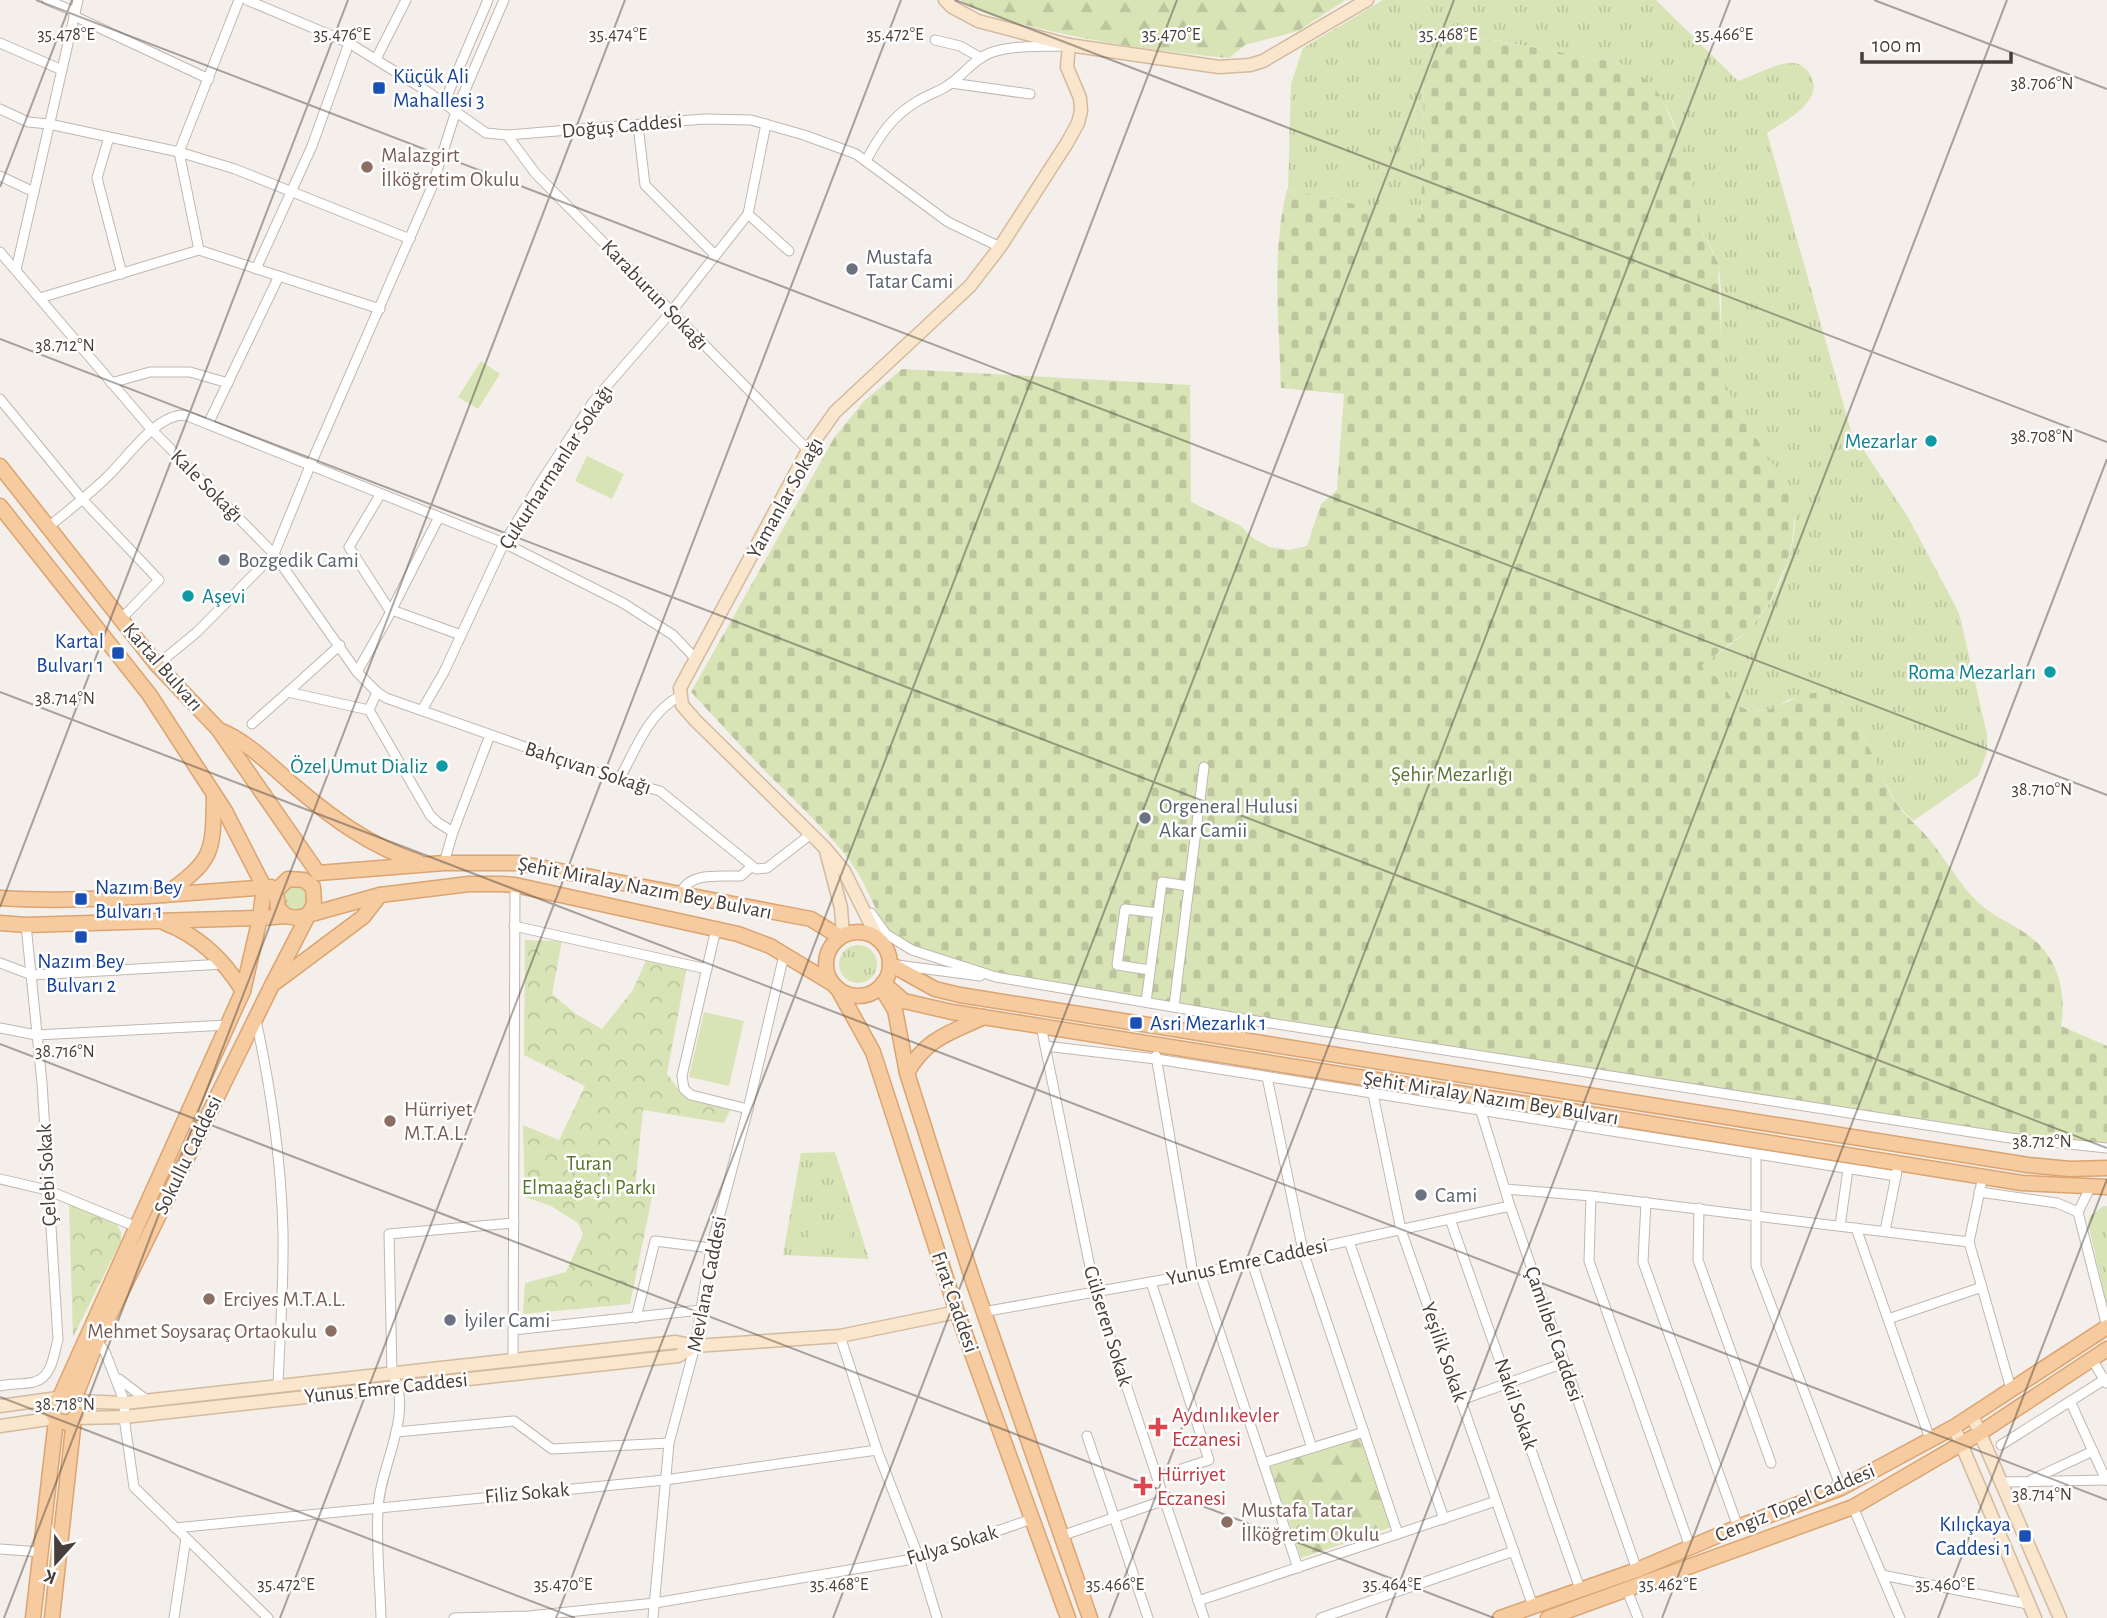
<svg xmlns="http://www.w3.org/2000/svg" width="2107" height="1618" viewBox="0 0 2107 1618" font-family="'Alegreya Sans',sans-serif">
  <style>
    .grass { fill: url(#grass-tufts) }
    .forest { fill: url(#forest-firs) }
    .cemetery { fill: url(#cemetery-stones) }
    .park { fill: url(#park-crowns) }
    .pitch { fill: #d9e4b6 }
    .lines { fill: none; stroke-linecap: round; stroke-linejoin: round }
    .street-casing { stroke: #c1b7b0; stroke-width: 11 }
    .secondary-casing { stroke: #d3ba9f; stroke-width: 15 }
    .primary-casing { stroke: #dba471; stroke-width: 17 }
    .street { stroke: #fff; stroke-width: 9 }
    .secondary { stroke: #fae6cd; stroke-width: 12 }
    .primary { stroke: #f6cba0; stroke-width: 14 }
    .ticks { fill: none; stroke: #473e39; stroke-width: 2; stroke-opacity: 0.45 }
    .transit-dot { fill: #1a4fb4; stroke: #fff; stroke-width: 2.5 }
    .education-dot { fill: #8d6e63; stroke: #fff; stroke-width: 2.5 }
    .worship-dot { fill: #6b7280; stroke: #fff; stroke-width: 2.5 }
    .culture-dot { fill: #0f9aa8; stroke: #fff; stroke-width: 2.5 }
    .health-dot { fill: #e0444e; stroke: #fff; stroke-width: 2.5 }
    .labels { text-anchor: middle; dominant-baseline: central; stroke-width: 5; stroke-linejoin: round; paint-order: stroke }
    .transit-label { font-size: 21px; fill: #164399; stroke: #fff; text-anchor: start }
    .street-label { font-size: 21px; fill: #473e39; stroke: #fff }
    .education-label { font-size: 21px; fill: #785e54; stroke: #fff; text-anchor: start }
    .worship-label { font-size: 21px; fill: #5b616d; stroke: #fff; text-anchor: start }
    .culture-label { font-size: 21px; fill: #0d838f; stroke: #fff; text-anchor: end }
    .park-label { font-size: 21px; fill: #597530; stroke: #fff }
    .health-label { font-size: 21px; fill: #be3a42; stroke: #fff; text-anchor: start }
    .ticks-label { font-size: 18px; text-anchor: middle; fill: #473e39; stroke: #fff; stroke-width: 5; stroke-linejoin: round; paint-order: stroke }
  </style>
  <defs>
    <pattern id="grass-tufts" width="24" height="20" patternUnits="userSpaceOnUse" patternTransform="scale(1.75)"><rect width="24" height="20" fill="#d9e4b6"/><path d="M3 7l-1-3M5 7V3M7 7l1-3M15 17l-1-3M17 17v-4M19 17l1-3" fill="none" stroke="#bcc59d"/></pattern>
    <pattern id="forest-firs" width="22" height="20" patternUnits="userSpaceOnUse" patternTransform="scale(1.75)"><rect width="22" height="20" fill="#d9e4b6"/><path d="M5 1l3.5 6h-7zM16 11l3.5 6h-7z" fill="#bcc59d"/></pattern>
    <pattern id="cemetery-stones" width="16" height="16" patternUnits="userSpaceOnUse" patternTransform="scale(1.75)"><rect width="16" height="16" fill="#d9e4b6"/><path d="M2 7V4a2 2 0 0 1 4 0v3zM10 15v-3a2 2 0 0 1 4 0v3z" fill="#bcc59d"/></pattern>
    <pattern id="park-crowns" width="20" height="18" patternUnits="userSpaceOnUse" patternTransform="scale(1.75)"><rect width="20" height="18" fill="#d9e4b6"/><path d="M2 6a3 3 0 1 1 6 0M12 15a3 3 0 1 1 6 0" fill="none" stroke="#bcc59d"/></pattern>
  </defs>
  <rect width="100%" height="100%" fill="#f4efea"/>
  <g class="grass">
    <path d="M1383,0H1656L1738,81C1752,76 1777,63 1790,63C1798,62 1805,67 1809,73C1828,100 1784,121 1767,133L1851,431L1908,517L1959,613L1987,734V752L1978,776L1913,821L1896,803L1864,738L1842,702L1820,694H1813L1788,700L1771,710L1752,711L1734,703L1718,678L1704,671L1701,665C1718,653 1738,641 1752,626C1776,600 1792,560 1795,525C1796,509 1784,495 1777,481C1760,451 1738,420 1727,387C1715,349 1726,305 1718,265C1716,253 1703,237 1700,222C1685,162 1680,86 1614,62L1476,37L1460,41L1445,49L1432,62L1424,78L1421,220L1288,189L1291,84L1303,48Z"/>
    <circle cx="295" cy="898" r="12"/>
    <circle cx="858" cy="964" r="19"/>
    <polygon points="835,1152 869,1259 783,1255 801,1153"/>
    <polygon points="2103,1206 2107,1206 2107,1307 2088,1223 2090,1216"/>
  </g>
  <g class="forest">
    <path d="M960,0H1346L1298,31L1245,45L1229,58C1166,52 1104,44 1042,29C1013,22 985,16 960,0Z"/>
    <polygon points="1360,1436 1392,1527 1301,1558 1290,1525 1319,1515 1314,1498 1284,1508 1270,1467"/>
  </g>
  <path class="cemetery" d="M1475,37L1614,62L1632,70L1649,82L1661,97L1686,153L1703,233L1718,263L1722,360L1726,385L1736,407L1792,494L1795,514L1792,542L1787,563L1769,603L1751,628L1702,665L1704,671C1727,674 1724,708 1755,711C1781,714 1810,677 1840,701C1845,705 1849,712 1852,718C1863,736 1873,755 1882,774C1886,783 1890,795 1896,803C1905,816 1918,826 1928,838C1943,856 1955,876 1970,894C1986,913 2005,920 2025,933C2057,954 2067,990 2061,1026L2107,1046V1148L1233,1016L927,960C890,945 880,917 864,884C849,851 802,808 776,782C747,753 719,722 691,692L834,438L864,401L902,369L1190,385L1191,502L1241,526L1254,539L1270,547L1289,550L1307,546L1321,504L1337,490L1344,394L1281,388C1279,321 1271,254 1287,189L1421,219L1424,78C1434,55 1451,41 1475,37Z"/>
  <g class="park">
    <polygon points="525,940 562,941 552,994 576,1014 602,1029 633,990 647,958 688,961 667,1074 680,1091 733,1104 724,1123 643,1110 635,1187 653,1192 630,1304 523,1314 525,1283 566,1272 583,1234 578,1223 551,1206 525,1197 523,1125 559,1140 585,1086 524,1055"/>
    <polygon points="69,1203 116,1223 121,1232 121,1241 73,1337"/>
  </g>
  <g class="pitch">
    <polygon points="481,361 500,374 478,409 458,397"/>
    <polygon points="587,456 624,474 612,499 575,481"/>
    <polygon points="704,1012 744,1021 729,1086 689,1077"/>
    <polygon points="811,1224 850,1229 848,1250 809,1246"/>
    <polygon points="1314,1498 1320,1515 1290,1525 1284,1508"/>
  </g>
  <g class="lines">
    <defs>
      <g id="street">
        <polyline points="47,0 75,12"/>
        <polyline points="247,0 349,43 425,90 486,133 507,135 704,119 751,120 804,135 856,154 948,222 1000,247"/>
        <polyline points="74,16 209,79"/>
        <polyline points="935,40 960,46 981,58"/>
        <polyline points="0,43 62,70"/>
        <polyline points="376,59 406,0"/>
        <polyline points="951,83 1030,94"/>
        <polyline points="444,103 488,0"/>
        <polyline points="0,109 28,122 49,124 179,152 235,169 410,239"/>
        <polyline points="638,125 645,185 714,254"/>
        <polyline points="507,135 536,174 808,450"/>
        <polyline points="109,137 97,178 122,274"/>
        <path d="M866,161C879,136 893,115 918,101C927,95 938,92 947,86C963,76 972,60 990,53C1011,45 1038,47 1061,46"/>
        <polyline points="0,176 34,192"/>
        <polyline points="748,214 789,251"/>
        <polyline points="199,250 179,152 239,0"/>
        <polyline points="0,252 152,430 274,554 357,672 377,692 369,710 430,815 437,822 453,832"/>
        <polyline points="256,269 312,146 349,43"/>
        <polyline points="16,270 78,0"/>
        <polyline points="40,298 199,250 380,309"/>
        <polyline points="111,383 150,372 190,372 228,383"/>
        <polyline points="0,399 82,499 159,580 121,619"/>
        <polyline points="208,424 279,276"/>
        <polyline points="380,495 349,547 389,609 461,635"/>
        <path d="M47,528C67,512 87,496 106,478C126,460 155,414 185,415L504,543L623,603L673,635L695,658"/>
        <polyline points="157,665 197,632 274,554 310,466 432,187 456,111 504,0"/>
        <polyline points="357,672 386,621 439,517"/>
        <polyline points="288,692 340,645"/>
        <polyline points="377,692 386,698 619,780 660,791 756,869 767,868 811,834"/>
        <polyline points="422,710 444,672 504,543 539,485 593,402 671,312 748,214 766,124"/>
        <polyline points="252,724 288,692 369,710"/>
        <path d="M619,780C636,749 648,713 680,696"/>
        <polyline points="444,863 453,832 490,735"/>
        <path d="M681,893C689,871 722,877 741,876L751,867"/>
        <polyline points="871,913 886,934 912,950 996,977 1244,1019 1811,1107 2010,1138 2107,1148"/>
        <polyline points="514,926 707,969"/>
        <polyline points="716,929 682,1076 684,1089 691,1095 748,1109"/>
        <polyline points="0,963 32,975 224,964"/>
        <polyline points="897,965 980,976"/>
        <polyline points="1150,970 1117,965 1125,909 1158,913"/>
        <polyline points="1146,1002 1162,882 1188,886"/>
        <polyline points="1174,1006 1204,767"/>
        <path d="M256,1020C271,1089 281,1159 283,1231C284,1282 280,1334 278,1385"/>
        <polyline points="1041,1026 1095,1292 1204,1618"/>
        <polyline points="0,1028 36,1035 228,1025"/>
        <polyline points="1045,1046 1156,1059 1896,1176"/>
        <polyline points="1156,1056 1193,1274"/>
        <polyline points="1267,1077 1303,1251 1398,1534"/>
        <polyline points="1373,1094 1401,1230 1533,1606"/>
        <polyline points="1479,1105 1510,1206 1637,1570"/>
        <polyline points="1756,1155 1756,1266 1841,1488"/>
        <polyline points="1983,1176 1969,1242 2011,1389"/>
        <polyline points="0,1179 47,1190 137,1227"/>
        <polyline points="2090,1188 2078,1212 2107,1327"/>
        <polyline points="1505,1189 1591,1196 1969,1242"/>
        <polyline points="1979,1192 2057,1203 2078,1212"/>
        <polyline points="1591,1196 1589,1261 1690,1547"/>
        <polyline points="1646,1202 1643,1262 1738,1527"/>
        <polyline points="1699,1208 1698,1260 1771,1463"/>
        <polyline points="1450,1219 1580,1589"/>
        <polyline points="1840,1226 1848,1169"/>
        <polyline points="1856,1228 1930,1439"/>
        <polyline points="1885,1231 1897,1171"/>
        <polyline points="1349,1241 1444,1519"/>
        <polyline points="1252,1262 1312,1448"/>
        <polyline points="1200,1273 1298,1568"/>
        <polyline points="1151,1282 1209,1460 1157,1477"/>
        <polyline points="983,1312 1200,1273 1510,1206"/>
        <polyline points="636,1318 655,1241 711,1248"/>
        <polyline points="1888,1319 1982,1287"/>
        <polyline points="513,1330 701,1310"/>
        <polyline points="840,1336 877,1450 919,1558 937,1618"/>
        <polyline points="97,1341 105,1352 125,1403 124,1417 134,1487 268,1618"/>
        <polyline points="2092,1359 2106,1383"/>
        <polyline points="513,1360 515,885"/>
        <polyline points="119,1379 148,1401"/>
        <path d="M0,1386C11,1383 23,1385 34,1382C52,1378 54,1354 58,1339L42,1083L26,925"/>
        <polyline points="1461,1400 1564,1363"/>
        <polyline points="2070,1401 2106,1480"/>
        <polyline points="396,1432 514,1421 552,1449 669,1443"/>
        <polyline points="1087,1436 1148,1618"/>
        <polyline points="2001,1445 2107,1378"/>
        <polyline points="1263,1463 1364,1432"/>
        <polyline points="2031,1480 2093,1451"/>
        <polyline points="2002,1482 2107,1480"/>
        <polyline points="1853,1507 1900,1618"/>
        <polyline points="175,1528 665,1480 877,1450"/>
        <polyline points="1061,1536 1165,1500"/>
        <polyline points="0,1549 41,1552"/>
        <polyline points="1882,1575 2028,1604"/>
        <polyline points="1627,1590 1638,1618"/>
        <polyline points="1198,1601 1496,1501"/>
        <polyline points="174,1618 186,1538"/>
        <path d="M381,1618C380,1582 376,1546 378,1510C379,1467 415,1414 392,1373L389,1234L514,1223"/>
        <polyline points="454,1618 529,1616 655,1603 919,1558 1032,1519"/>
        <polyline points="653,1618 669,1443 695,1346 711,1248 748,1109 784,955"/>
        <polyline points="1321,1618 1514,1551"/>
      </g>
      <g id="secondary">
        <polyline points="945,0 952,7 978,21 1069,45 1219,67 1250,65 1263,61 1367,0"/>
        <polyline points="826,851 841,908 843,935"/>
        <polyline points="878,939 844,871 825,848 695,720 682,705 680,688 808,450 835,412 970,286 1000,247 1067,143 1078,123 1081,111 1080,98 1067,67 1069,45"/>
        <polyline points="76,1401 125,1403 676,1342 695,1346 840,1336 957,1312"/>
        <polyline points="0,1406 58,1398"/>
        <polyline points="1972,1415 2060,1618"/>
        <polyline points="75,1418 124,1417 678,1356 695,1346"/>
        <polyline points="0,1426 55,1418"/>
        <polyline points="1954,1427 2035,1618"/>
      </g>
      <g id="primary">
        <polyline points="0,466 157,665 218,729 318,873"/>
        <polyline points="0,506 149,694 225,811 264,887"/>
        <path d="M219,730C247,741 269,764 292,784C331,817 369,846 418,862"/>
        <polyline points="318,873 444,863 518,863 811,919 840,937"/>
        <path d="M165,895C214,859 213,854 214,795"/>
        <path d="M0,898C91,904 181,893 271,887"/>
        <polyline points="0,923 26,925 260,918 286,916 297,918 380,895 469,884 501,884 515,885 738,934 770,946 833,984"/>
        <path d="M165,923C199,936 224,960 243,991"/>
        <circle cx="858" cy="964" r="32"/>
        <polyline points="890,964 935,989 960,995 2028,1165 2070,1169 2107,1168"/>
        <polyline points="276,982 363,917 380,895"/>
        <polyline points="883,983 904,1001 952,1012 2022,1183 2107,1187"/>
        <polyline points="838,989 873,1052 957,1312 1068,1618"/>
        <polyline points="884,992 895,1010 907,1073 972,1278 1090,1618"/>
        <path d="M907,1073C926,1038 950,1033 984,1017"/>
        <polyline points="74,1400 97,1341 272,985 314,904 313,887 304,880 288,879 276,891 278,908 286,916"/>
        <polyline points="74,1419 67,1423 56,1420 52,1412 53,1404 60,1397 243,991 260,918 264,887"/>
        <polyline points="33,1618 56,1420"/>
        <polyline points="52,1618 74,1419 77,1415"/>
        <polyline points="1500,1618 1637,1570 1738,1527 1841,1488 1954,1427 2107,1327"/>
        <polyline points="1548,1618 1853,1507 1980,1433 2107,1349"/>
      </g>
    </defs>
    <use href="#street" class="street-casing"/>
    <use href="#secondary" class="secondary-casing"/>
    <use href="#primary" class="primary-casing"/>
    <use href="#street" class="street"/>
    <use href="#secondary" class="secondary"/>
    <use href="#primary" class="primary"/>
  </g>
  <path class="ticks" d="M36,0L2107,795M955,0L2107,442M1874,0L2107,89M0,187L72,0M0,339L2107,1148M0,692L2107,1500M0,907L348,0M0,1044L1494,1618M0,1397L575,1618M4,1618L625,0M280,1618L901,0M556,1618L1177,0M833,1618L1454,0M1109,1618L1730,0M1386,1618L2007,0M1662,1618L2107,459M1938,1618L2107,1179"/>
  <g class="transit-dot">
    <rect x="372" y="81" width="14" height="14" rx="3.5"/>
    <rect x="111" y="646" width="14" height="14" rx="3.5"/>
    <rect x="74" y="892" width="14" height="14" rx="3.5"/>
    <rect x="74" y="930" width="14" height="14" rx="3.5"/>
    <rect x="1129" y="1016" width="14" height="14" rx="3.5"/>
    <rect x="2018" y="1529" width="14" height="14" rx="3.5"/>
  </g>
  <g class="education-dot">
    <circle cx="367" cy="167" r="7"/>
    <circle cx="390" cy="1121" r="7"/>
    <circle cx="209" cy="1299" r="7"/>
    <circle cx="331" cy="1331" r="7"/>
    <circle cx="1227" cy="1522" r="7"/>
  </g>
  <g class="worship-dot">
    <circle cx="852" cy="269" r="7"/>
    <circle cx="224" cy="560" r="7"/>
    <circle cx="1145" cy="818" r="7"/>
    <circle cx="1421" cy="1195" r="7"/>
    <circle cx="450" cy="1320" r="7"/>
  </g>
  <g class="culture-dot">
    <circle cx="1931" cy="441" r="7"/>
    <circle cx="188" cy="596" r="7"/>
    <circle cx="2050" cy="672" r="7"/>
    <circle cx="442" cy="766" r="7"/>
  </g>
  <g class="health-dot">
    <path d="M1154.5 1416.5h7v7h7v7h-7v7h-7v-7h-7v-7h7z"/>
    <path d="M1139.5 1475.5h7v7h7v7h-7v7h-7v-7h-7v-7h7z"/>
  </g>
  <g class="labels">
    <g class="transit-label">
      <text x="393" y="76">Küçük Ali<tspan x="393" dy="24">Mahallesi 3</tspan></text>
      <text x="104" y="641" text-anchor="end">Kartal<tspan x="104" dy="24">Bulvarı 1</tspan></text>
      <text x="95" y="887">Nazım Bey<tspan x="95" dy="24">Bulvarı 1</tspan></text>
      <text x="81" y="961" text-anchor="middle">Nazım Bey<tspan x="81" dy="24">Bulvarı 2</tspan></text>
      <text x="1150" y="1023">Asri Mezarlık 1</text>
      <text x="2011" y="1524" text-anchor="end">Kılıçkaya<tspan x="2011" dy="24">Caddesi 1</tspan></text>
    </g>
    <g class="street-label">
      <text transform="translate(622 126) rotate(-5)">Doğuş Caddesi</text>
      <text transform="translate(655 295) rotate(46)">Karaburun Sokağı</text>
      <text transform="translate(556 467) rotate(-57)">Çukurharmanlar Sokağı</text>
      <text transform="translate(207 486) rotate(45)">Kale Sokağı</text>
      <text transform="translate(785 498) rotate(-61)">Yamanlar Sokağı</text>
      <text transform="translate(163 667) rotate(49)">Kartal Bulvarı</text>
      <text transform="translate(588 768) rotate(18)">Bahçıvan Sokağı</text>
      <text transform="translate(645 888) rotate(11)">Şehit Miralay Nazım Bey Bulvarı</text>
      <text transform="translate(1491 1098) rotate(9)">Şehit Miralay Nazım Bey Bulvarı</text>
      <text transform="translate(188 1155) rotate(-64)">Sokullu Caddesi</text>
      <text transform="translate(47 1175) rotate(-93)">Çelebi Sokak</text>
      <text transform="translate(1247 1262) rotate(-12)">Yunus Emre Caddesi</text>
      <text transform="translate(707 1284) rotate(-79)">Mevlana Caddesi</text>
      <text transform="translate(955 1302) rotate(71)">Fırat Caddesi</text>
      <text transform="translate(1108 1326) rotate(73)">Gülseren Sokak</text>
      <text transform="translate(1554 1334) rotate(71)">Çamlıbel Caddesi</text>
      <text transform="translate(1444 1352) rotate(71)">Yeşilik Sokak</text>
      <text transform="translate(386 1388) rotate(-6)">Yunus Emre Caddesi</text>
      <text transform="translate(1516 1404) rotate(71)">Nakil Sokak</text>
      <text transform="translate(527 1493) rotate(-5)">Filiz Sokak</text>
      <text transform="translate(1795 1503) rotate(-23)">Cengiz Topel Caddesi</text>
      <text transform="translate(952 1545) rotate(-17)">Fulya Sokak</text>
    </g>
    <g class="education-label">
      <text x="381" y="155">Malazgirt<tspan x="381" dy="24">İlköğretim Okulu</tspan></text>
      <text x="404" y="1109">Hürriyet<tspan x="404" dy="24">M.T.A.L.</tspan></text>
      <text x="223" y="1299">Erciyes M.T.A.L.</text>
      <text x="317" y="1331" text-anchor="end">Mehmet Soysaraç Ortaokulu</text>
      <text x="1241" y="1510">Mustafa Tatar<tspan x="1241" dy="24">İlköğretim Okulu</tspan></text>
    </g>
    <g class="worship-label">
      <text x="866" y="257">Mustafa<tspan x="866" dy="24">Tatar Cami</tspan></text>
      <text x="238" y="560">Bozgedik Cami</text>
      <text x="1159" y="806">Orgeneral Hulusi<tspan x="1159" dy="24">Akar Camii</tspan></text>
      <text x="1435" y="1195">Cami</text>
      <text x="464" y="1320">İyiler Cami</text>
    </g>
    <g class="culture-label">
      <text x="1917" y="441">Mezarlar</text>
      <text x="202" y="596" text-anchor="start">Aşevi</text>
      <text x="2036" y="672">Roma Mezarları</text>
      <text x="428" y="766">Özel Umut Dializ</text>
    </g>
    <g class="park-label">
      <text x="1452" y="774">Şehir Mezarlığı</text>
      <text x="589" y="1163">Turan<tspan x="589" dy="24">Elmaağaçlı Parkı</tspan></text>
    </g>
    <g class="health-label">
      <text x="1172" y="1415">Aydınlıkevler<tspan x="1172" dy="24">Eczanesi</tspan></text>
      <text x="1157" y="1474">Hürriyet<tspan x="1157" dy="24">Eczanesi</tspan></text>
    </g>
  </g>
  <g class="ticks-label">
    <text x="342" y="40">35.476°E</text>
    <text x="66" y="40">35.478°E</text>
    <text x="618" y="40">35.474°E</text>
    <text x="895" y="40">35.472°E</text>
    <text x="1171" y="40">35.470°E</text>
    <text x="1448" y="40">35.468°E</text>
    <text x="1724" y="40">35.466°E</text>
    <text x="2042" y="89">38.706°N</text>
    <text x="65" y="351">38.712°N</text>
    <text x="2042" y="442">38.708°N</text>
    <text x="65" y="704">38.714°N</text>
    <text x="2042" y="795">38.710°N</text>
    <text x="65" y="1057">38.716°N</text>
    <text x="2042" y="1147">38.712°N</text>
    <text x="65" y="1410">38.718°N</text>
    <text x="2042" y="1500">38.714°N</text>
    <text x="286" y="1590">35.472°E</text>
    <text x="563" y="1590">35.470°E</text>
    <text x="839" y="1590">35.468°E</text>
    <text x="1115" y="1590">35.466°E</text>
    <text x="1392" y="1590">35.464°E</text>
    <text x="1668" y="1590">35.462°E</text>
    <text x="1945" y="1590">35.460°E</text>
  </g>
  <g transform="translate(56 1562) rotate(201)" stroke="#ffffff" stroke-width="5" paint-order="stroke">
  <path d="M0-5L12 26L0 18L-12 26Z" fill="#473e39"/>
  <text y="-10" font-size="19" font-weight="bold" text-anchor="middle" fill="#473e39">K</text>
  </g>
  <path d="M1862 52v10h149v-10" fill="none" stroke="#473e39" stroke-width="3.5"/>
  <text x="1872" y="52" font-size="21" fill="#473e39" stroke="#ffffff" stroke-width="5" paint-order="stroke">100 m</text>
</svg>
